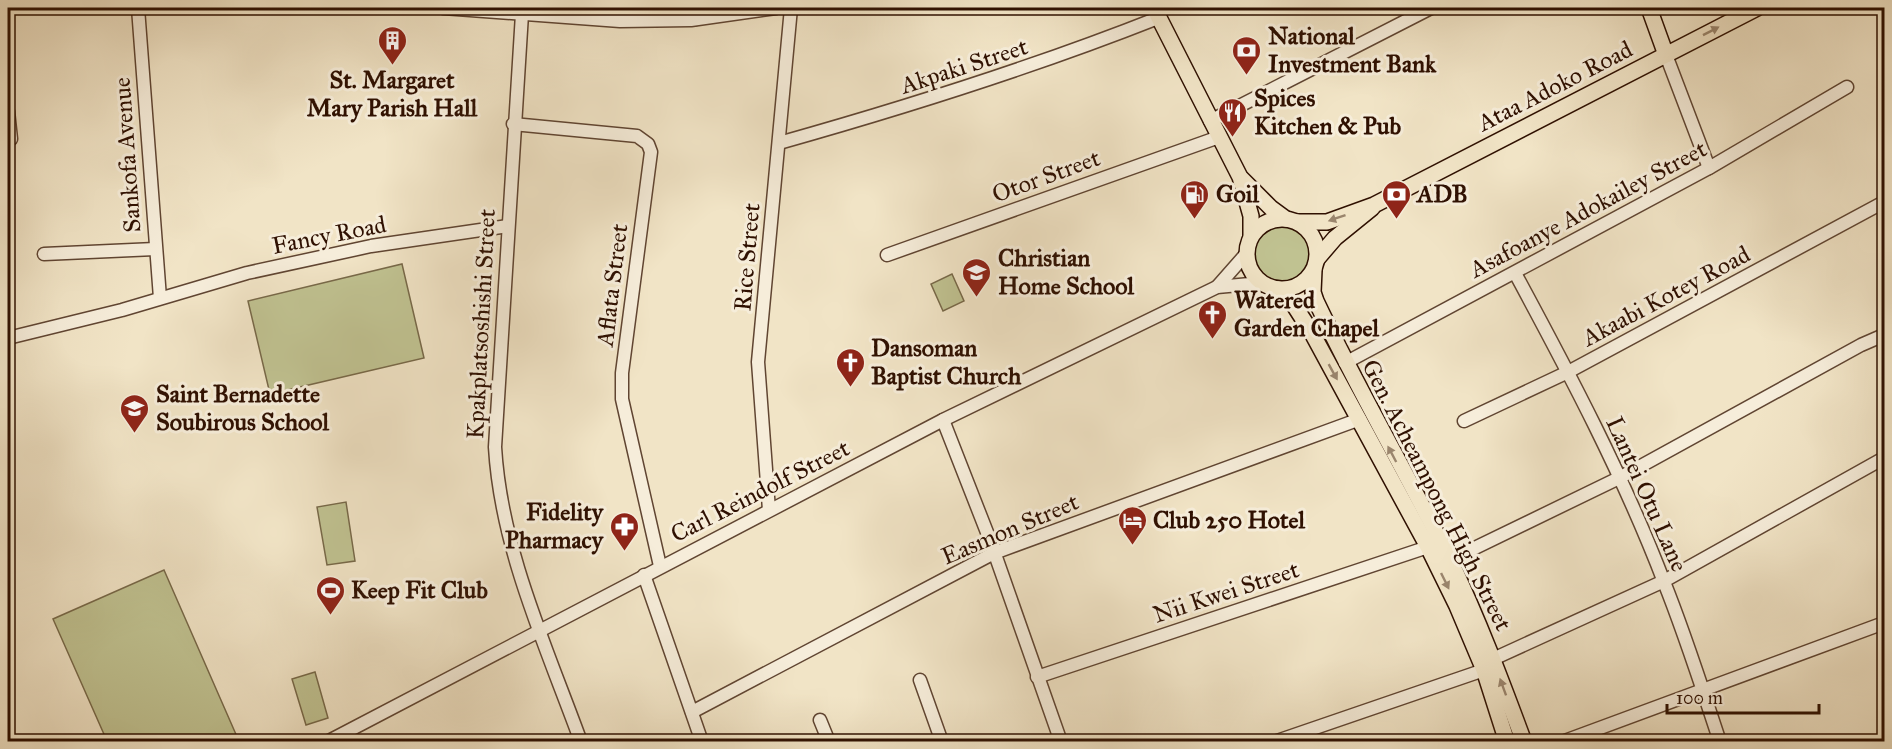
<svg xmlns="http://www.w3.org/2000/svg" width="1892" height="749" viewBox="0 0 1892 749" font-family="'IM FELL Great Primer',serif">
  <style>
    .green { fill: #c0c291; stroke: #786949; stroke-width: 1.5 }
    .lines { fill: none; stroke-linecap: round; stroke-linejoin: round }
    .minor-casing { stroke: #604532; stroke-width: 15 }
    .major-casing { stroke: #2f1001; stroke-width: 18 }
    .minor { stroke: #f6edda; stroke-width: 12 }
    .major { stroke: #f1e4c6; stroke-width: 15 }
    .oneway { fill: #9a856d }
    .labels { text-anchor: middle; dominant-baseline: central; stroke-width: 6; stroke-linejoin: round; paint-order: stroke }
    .poi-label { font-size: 24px; font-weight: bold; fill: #2f1001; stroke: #f6edda; text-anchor: start }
    .street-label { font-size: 24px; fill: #2f1001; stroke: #f6edda }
  </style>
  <rect width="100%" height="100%" fill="#f1e4c6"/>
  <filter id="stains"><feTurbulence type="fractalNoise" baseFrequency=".00333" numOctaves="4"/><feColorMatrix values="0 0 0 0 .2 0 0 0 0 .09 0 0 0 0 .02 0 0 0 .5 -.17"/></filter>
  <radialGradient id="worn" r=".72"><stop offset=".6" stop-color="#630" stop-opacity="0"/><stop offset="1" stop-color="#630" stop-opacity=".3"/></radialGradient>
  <g class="green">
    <circle cx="1281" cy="256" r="30"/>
    <polygon points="402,264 424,358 270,394 248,301"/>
    <polygon points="952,274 964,301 943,311 931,284"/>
    <polygon points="346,502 355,561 327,565 317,507"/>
    <polygon points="164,570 238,739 232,741 107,741 53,619"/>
    <polygon points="315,672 328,718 306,725 292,679"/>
  </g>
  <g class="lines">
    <defs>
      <g id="minor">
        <polyline points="138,8 160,298"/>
        <polyline points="443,8 620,21 691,20 776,8"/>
        <polyline points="683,8 696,19"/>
        <path d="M522,14L495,447C501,549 546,646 581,742"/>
        <polyline points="1666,55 1709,168"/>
        <polyline points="8,111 11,139"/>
        <polyline points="1210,121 1431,8"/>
        <polyline points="513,124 637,136 648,144 651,152 622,373 622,399 660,566"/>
        <path d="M779,143C907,107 1034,67 1158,18"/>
        <polyline points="44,254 155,249"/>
        <polyline points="887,255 1219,137"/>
        <path d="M1515,273C1569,373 1623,475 1664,582C1685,634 1702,688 1720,742"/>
        <polyline points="1217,287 1246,254"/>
        <polyline points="8,338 122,310 247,273 371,246 508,226"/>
        <polyline points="1345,363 1709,168 1847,87"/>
        <polyline points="943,420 990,540 1061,742"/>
        <polyline points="1464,421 1568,372 1884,202"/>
        <polyline points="769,510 758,362 791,8"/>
        <polyline points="1450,560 1619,478 1861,345 1884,335"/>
        <polyline points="644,575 702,742"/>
        <polyline points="1493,659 1664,581 1884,458"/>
        <polyline points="1037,677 1428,547"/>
        <polyline points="920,680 942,742"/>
        <polyline points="692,712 994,553 1360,419"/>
        <polyline points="820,720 829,742"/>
        <polyline points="327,742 943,420 1217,287 1261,283"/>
        <polyline points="1274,742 1484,670"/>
        <polyline points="1562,742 1884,623"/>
      </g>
      <g id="major">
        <polyline points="1154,8 1240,177 1251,216 1251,236"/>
        <polyline points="1649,8 1666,55"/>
        <polyline points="1242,179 1271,208 1286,219"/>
        <circle cx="1282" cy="254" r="35"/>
        <polyline points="1297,222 1327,222 1374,205 1757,8"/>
        <polyline points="1317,259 1335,238 1372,208"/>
        <path d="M1314,270L1313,292L1316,301C1358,390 1407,473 1450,560C1478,619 1501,680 1524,742"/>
        <polyline points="1278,289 1292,302 1312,333 1428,547 1457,606 1484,670 1507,742"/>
      </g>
    </defs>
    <use href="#minor" class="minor-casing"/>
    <use href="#major" class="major-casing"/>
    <use href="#minor" class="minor"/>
    <use href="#major" class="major"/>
  </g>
  <defs><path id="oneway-solid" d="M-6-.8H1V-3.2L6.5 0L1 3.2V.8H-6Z" transform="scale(1.5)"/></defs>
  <g class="oneway">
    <use href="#oneway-solid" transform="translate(1711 31) rotate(-27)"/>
    <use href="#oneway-solid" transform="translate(1337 218) rotate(161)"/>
    <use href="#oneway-solid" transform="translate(1333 372) rotate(61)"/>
    <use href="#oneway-solid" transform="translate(1392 454) rotate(-118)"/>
    <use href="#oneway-solid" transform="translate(1445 581) rotate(64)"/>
    <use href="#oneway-solid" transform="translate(1503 687) rotate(-110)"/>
  </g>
  <defs>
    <symbol id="building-pin" viewBox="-11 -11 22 30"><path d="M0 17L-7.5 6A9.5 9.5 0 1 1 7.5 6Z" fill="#8f2418" stroke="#f6edda"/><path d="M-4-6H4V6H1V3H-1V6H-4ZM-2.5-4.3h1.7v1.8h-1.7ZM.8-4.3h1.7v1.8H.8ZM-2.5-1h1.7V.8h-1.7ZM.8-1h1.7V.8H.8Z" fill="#fff"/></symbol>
    <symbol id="bank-pin" viewBox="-11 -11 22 30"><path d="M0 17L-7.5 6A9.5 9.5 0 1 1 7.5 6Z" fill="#8f2418" stroke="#f6edda"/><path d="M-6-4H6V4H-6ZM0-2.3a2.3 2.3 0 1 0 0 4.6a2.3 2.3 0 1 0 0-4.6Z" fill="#fff"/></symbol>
    <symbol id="restaurant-pin" viewBox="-11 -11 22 30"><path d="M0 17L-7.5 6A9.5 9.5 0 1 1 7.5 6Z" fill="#8f2418" stroke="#f6edda"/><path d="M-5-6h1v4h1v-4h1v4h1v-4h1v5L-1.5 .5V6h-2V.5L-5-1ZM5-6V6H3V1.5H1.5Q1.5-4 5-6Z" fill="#fff"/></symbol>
    <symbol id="fuel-pin" viewBox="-11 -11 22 30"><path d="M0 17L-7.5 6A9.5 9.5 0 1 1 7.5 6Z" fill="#8f2418" stroke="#f6edda"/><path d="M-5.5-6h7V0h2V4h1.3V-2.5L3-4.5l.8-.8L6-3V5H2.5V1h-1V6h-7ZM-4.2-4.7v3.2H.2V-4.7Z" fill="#fff"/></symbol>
    <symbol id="school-pin" viewBox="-11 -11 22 30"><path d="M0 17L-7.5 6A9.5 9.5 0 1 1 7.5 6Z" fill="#8f2418" stroke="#f6edda"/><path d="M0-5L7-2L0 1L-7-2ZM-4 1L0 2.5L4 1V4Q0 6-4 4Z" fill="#fff"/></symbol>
    <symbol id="church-pin" viewBox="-11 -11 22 30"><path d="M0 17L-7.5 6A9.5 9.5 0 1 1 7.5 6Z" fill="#8f2418" stroke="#f6edda"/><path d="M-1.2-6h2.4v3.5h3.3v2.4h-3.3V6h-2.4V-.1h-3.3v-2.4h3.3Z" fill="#fff"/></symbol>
    <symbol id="hotel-pin" viewBox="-11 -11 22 30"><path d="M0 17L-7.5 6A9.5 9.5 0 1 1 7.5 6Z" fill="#8f2418" stroke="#f6edda"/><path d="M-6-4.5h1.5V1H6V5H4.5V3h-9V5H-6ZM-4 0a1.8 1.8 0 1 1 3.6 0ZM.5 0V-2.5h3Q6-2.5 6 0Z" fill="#fff"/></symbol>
    <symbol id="pharmacy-pin" viewBox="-11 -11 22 30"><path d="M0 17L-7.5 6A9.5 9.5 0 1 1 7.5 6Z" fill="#8f2418" stroke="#f6edda"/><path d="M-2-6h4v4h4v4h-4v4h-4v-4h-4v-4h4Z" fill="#fff"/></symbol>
    <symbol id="stadium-pin" viewBox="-11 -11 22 30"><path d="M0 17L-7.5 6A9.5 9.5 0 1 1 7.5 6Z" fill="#8f2418" stroke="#f6edda"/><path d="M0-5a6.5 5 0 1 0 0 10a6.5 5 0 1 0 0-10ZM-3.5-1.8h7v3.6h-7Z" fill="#fff"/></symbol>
  </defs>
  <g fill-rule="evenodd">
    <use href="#building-pin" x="376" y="24" width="33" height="45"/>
    <use href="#bank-pin" x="1230" y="34" width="33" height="45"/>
    <use href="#restaurant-pin" x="1216" y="96" width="33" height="45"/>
    <use href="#fuel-pin" x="1178" y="178" width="33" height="45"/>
    <use href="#bank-pin" x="1380" y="178" width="33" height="45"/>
    <use href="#school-pin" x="960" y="256" width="33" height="45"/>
    <use href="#church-pin" x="1196" y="298" width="33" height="45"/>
    <use href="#church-pin" x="834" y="346" width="33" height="45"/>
    <use href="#school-pin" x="118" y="392" width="33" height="45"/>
    <use href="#hotel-pin" x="1116" y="504" width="33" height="45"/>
    <use href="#pharmacy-pin" x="608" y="510" width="33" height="45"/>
    <use href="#stadium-pin" x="314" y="574" width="33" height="45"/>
  </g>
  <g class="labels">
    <g class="poi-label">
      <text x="1268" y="36">National<tspan x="1268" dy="28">Investment Bank</tspan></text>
      <text x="392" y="80" text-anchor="middle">St. Margaret<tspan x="392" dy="28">Mary Parish Hall</tspan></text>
      <text x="1254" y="98">Spices<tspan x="1254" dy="28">Kitchen &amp; Pub</tspan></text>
      <text x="1216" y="194">Goil</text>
      <text x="1417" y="194">ADB</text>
      <text x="998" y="258">Christian<tspan x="998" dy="28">Home School</tspan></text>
      <text x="1234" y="300">Watered<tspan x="1234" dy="28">Garden Chapel</tspan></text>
      <text x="871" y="348">Dansoman<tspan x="871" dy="28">Baptist Church</tspan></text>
      <text x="156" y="394">Saint Bernadette<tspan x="156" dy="28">Soubirous School</tspan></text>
      <text x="603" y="512" text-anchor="end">Fidelity<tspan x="603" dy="28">Pharmacy</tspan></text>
      <text x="1153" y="520">Club 250 Hotel</text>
      <text x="351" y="590">Keep Fit Club</text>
    </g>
    <g class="street-label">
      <text transform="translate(964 66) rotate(-18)">Akpaki Street</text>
      <text transform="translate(1555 86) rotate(-27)">Ataa Adoko Road</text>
      <text transform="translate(127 155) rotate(-94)">Sankofa Avenue</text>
      <text transform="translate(1046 176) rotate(-20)">Otor Street</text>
      <text transform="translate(1588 209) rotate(-28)">Asafoanye Adokailey Street</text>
      <text transform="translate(329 235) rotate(-11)">Fancy Road</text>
      <text transform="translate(747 257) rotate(-85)">Rice Street</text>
      <text transform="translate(612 285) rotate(-83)">Aflata Street</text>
      <text transform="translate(1666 296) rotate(-28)">Akaabi Kotey Road</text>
      <text transform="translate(481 324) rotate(-87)">Kpakplatsoshishi Street</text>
      <text transform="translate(760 491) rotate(-27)">Carl Reindolf Street</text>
      <text transform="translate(1647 494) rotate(66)">Lantei Otu Lane</text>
      <text transform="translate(1437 495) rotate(63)">Gen. Acheampong High Street</text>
      <text transform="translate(1010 529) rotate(-23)">Easmon Street</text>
      <text transform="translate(1226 592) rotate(-18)">Nii Kwei Street</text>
    </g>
  </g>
  <rect width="1892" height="749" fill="none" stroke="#f1e4c6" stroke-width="30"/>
  <rect x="9" y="9" width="1874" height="731" fill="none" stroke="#2f1001" stroke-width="3"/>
  <rect x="15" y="15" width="1862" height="719" fill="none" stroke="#2f1001" stroke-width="1.5"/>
  <path d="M1667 704v9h152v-9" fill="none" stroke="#2f1001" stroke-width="3"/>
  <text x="1676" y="704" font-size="18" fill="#2f1001" stroke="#f6edda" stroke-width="4.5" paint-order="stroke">100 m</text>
  <rect width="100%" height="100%" filter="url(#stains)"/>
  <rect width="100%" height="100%" fill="url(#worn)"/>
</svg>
